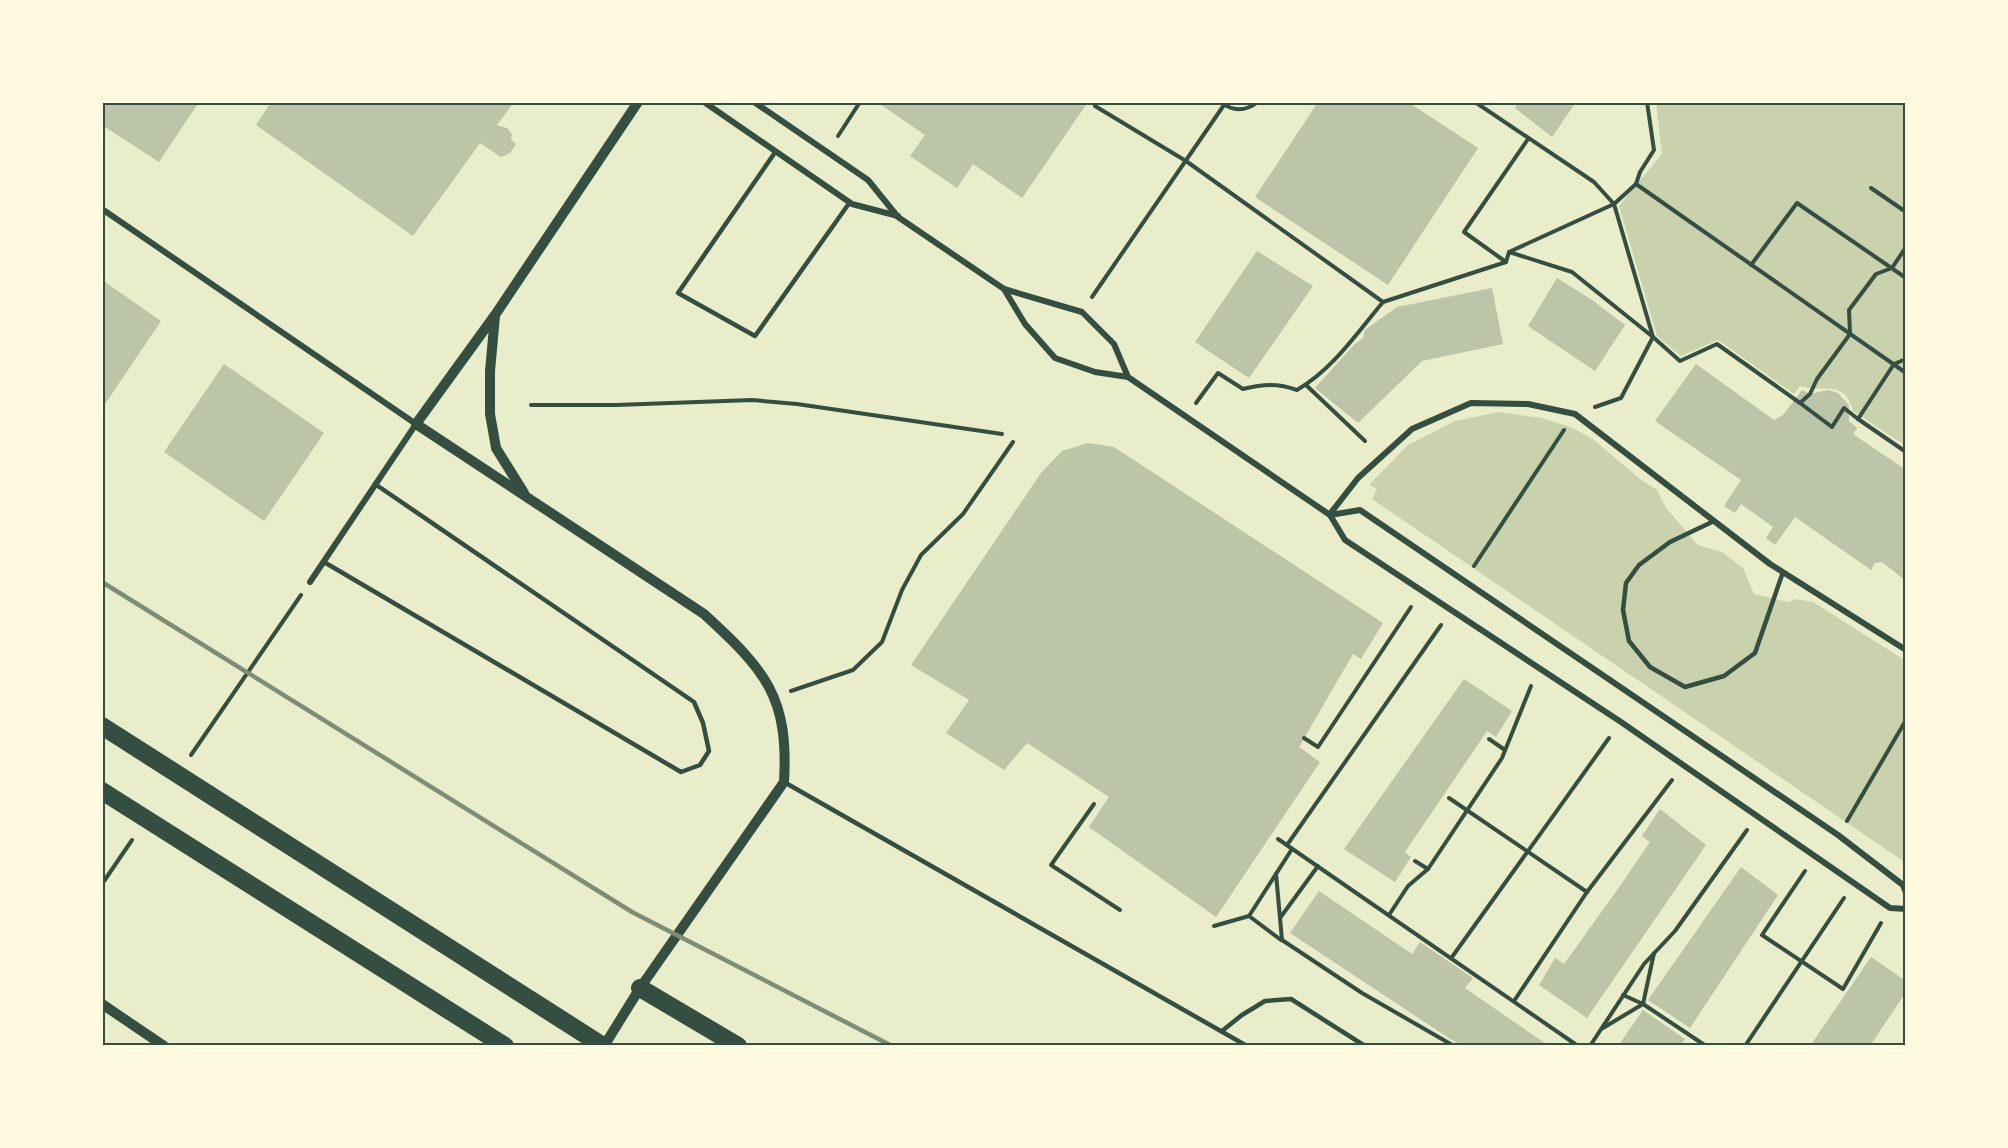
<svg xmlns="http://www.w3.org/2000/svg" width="2008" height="1148" viewBox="0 0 2008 1148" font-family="Quicksand,sans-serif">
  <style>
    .green { fill: #cad2ad }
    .building { fill: #bcc5a7 }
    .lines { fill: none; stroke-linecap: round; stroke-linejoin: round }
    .path { stroke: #344e41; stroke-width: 4 }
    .service { stroke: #344e41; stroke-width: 4.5 }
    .minor { stroke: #344e41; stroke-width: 6 }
    .tertiary { stroke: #344e41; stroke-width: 10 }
    .motorway { stroke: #344e41; stroke-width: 18 }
    .rail { stroke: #7c8e77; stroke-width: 4.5 }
    .neatline { fill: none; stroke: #344e41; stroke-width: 2 }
  </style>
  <rect width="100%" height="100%" fill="#e9edc9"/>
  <g class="green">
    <path d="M1656,102H1906V446L1853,411C1844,377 1822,394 1800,386L1794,394L1718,340L1681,356L1657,336L1619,206L1662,154Z"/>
    <polygon points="1499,412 1542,418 1573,428 1594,440 1640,479 1657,490 1666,508 1698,545 1722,552 1743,568 1754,594 1788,602 1796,599 1813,602 1906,661 1906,863 1372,499 1377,489 1369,485 1408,445 1455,421"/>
  </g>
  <g class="building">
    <polygon points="102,102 199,102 159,162 102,125"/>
    <polygon points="271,102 514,102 497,125 507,128 512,134 511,140 516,144 510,153 501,157 480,143 413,236 256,125"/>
    <polygon points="877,102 1088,102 1022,198 973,164 957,188 910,156 925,135"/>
    <polygon points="1318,102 1408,102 1478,148 1388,285 1255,197"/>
    <polygon points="1518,102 1576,102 1552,137 1515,108"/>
    <polygon points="1257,251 1313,286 1249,378 1195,342"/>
    <polygon points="1557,278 1592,300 1625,325 1595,371 1528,326"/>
    <polygon points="102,280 161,321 103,407 102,406"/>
    <polygon points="1492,288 1503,344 1422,361 1358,423 1315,388 1354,345 1363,338 1365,330 1397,307"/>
    <polygon points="224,364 324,433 264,521 164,452"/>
    <polygon points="1696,364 1774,420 1783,415 1802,390 1810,394 1828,390 1838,393 1849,405 1849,421 1857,428 1853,434 1906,470 1906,581 1882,562 1875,563 1871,570 1795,517 1775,545 1766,538 1773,527 1741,504 1735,513 1724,506 1741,480 1655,421"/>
    <polygon points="1088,443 1114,447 1383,623 1361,659 1353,654 1299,747 1320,762 1216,917 1089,827 1109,797 1027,743 1004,770 946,733 969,700 911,665 1041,473 1062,451"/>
    <polygon points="1464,679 1512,711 1496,737 1487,731 1405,852 1411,857 1395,882 1344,849"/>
    <polygon points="1660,809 1706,845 1587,1018 1539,985 1555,958 1564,964 1620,886 1650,842 1642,836"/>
    <polygon points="1741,867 1778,895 1690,1028 1648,1000"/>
    <polygon points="1319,891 1412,954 1420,942 1473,978 1465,988 1549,1046 1461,1046 1290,933"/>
    <polygon points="1871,957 1906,981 1906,992 1870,1046 1810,1046"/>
    <polygon points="1643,1010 1685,1039 1680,1046 1618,1046"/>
  </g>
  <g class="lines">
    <g class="path">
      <path d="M1221,102C1233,112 1246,111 1258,102"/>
      <polyline points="1475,102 1594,182 1614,204 1653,337 1572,272 1509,252 1614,204 1636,184 1640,172 1654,150 1647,102"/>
      <polyline points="1095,106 1186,161 1383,302 1506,262"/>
      <polyline points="838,136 860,102"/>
      <polyline points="1636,184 1906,373"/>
      <polyline points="1871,188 1906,212"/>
      <polyline points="1509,252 1506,262 1464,232 1528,139"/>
      <polyline points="1751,265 1797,203 1906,278"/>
      <polyline points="1092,297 1224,105"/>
      <polyline points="1906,359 1894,364 1858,419 1906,452"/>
      <polyline points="1306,385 1365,441"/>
      <path d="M1196,403L1218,373L1243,389C1263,384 1278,383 1297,390C1333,369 1357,333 1383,302"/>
      <polyline points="1800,403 1832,427 1844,408 1858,419"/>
      <polyline points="531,405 616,405 752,400 797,404 1002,434"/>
      <polyline points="1595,407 1621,398 1653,337 1680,361 1717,344 1800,403 1810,394 1817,379 1850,334 1849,310 1876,274 1892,268 1906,247"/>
      <polyline points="1474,566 1564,430"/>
      <polyline points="791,691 853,670 882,642 902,590 921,555 963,514 1013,442"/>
      <polyline points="1304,738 1318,747 1411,607"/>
      <polyline points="1489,739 1505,750"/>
      <polyline points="191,755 301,595"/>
      <polyline points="1449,798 1587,892"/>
      <polyline points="1094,804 1051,865 1120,910"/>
      <polyline points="1847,821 1906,720"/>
      <polyline points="1278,839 1578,1046"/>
      <polyline points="1287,845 1441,625"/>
      <polyline points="1415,861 1428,869"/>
      <polyline points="1805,871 1762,935 1843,989 1881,923"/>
      <polyline points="1276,874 1282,940 1362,993 1454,1046"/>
      <polyline points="102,884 132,840"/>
      <polyline points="1389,915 1408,886 1428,869 1502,758 1531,686"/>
      <polyline points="1249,916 1281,940"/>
      <polyline points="1280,918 1318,866"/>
      <polyline points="1214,926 1249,916 1292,849"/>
      <polyline points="1452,957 1609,738"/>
      <polyline points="1623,995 1643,1004 1654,953"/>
      <polyline points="1514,1001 1587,892 1672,780"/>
      <polyline points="1603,1028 1643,1004 1706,1046"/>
      <polyline points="1590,1046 1644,964 1675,931 1747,830"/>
      <polyline points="1745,1046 1844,898"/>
    </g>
    <g class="service">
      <polyline points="776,151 678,293 755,336 850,202"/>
      <polyline points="1714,521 1670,542 1639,565 1626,583 1623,610 1629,641 1650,667 1685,687 1724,676 1755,653 1783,572"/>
      <polyline points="324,562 681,772 700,765 709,751 703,723 694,702 375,484"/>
      <polyline points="784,782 1247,1046"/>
      <polyline points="1222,1031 1242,1015 1265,1001 1291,999 1365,1046"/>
    </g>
    <g class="minor">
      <polyline points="704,102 852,204 898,216"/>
      <polyline points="754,102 868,180 898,217 1004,289 1082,312 1114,344 1128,377"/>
      <polyline points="102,209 416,424 310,582"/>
      <polyline points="1004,289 1025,324 1055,358 1095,372 1128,377 1330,515 1345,540 1621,722 1890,908 1906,909"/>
      <polyline points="1330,514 1358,478 1412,429 1471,403 1528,404 1575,414 1770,564 1906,650"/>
      <polyline points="1330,515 1360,510 1838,835 1903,885 1906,893"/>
    </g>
    <g class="tertiary">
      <polyline points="495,316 490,371 490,414 496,448 524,493"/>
      <polyline points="102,1004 164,1046"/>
      <path d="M604,1046L640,988L784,782C789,696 765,670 704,614L416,424L495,315L638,102"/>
    </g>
    <g class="motorway">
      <polyline points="102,726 603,1046"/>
      <polyline points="102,791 505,1046"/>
      <polyline points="640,988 738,1046"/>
    </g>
    <polyline class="rail" points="102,582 632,912 892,1046"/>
  </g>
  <rect width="2008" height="1148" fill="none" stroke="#fefae0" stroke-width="207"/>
  <rect x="104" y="104" width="1800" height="940" class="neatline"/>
</svg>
